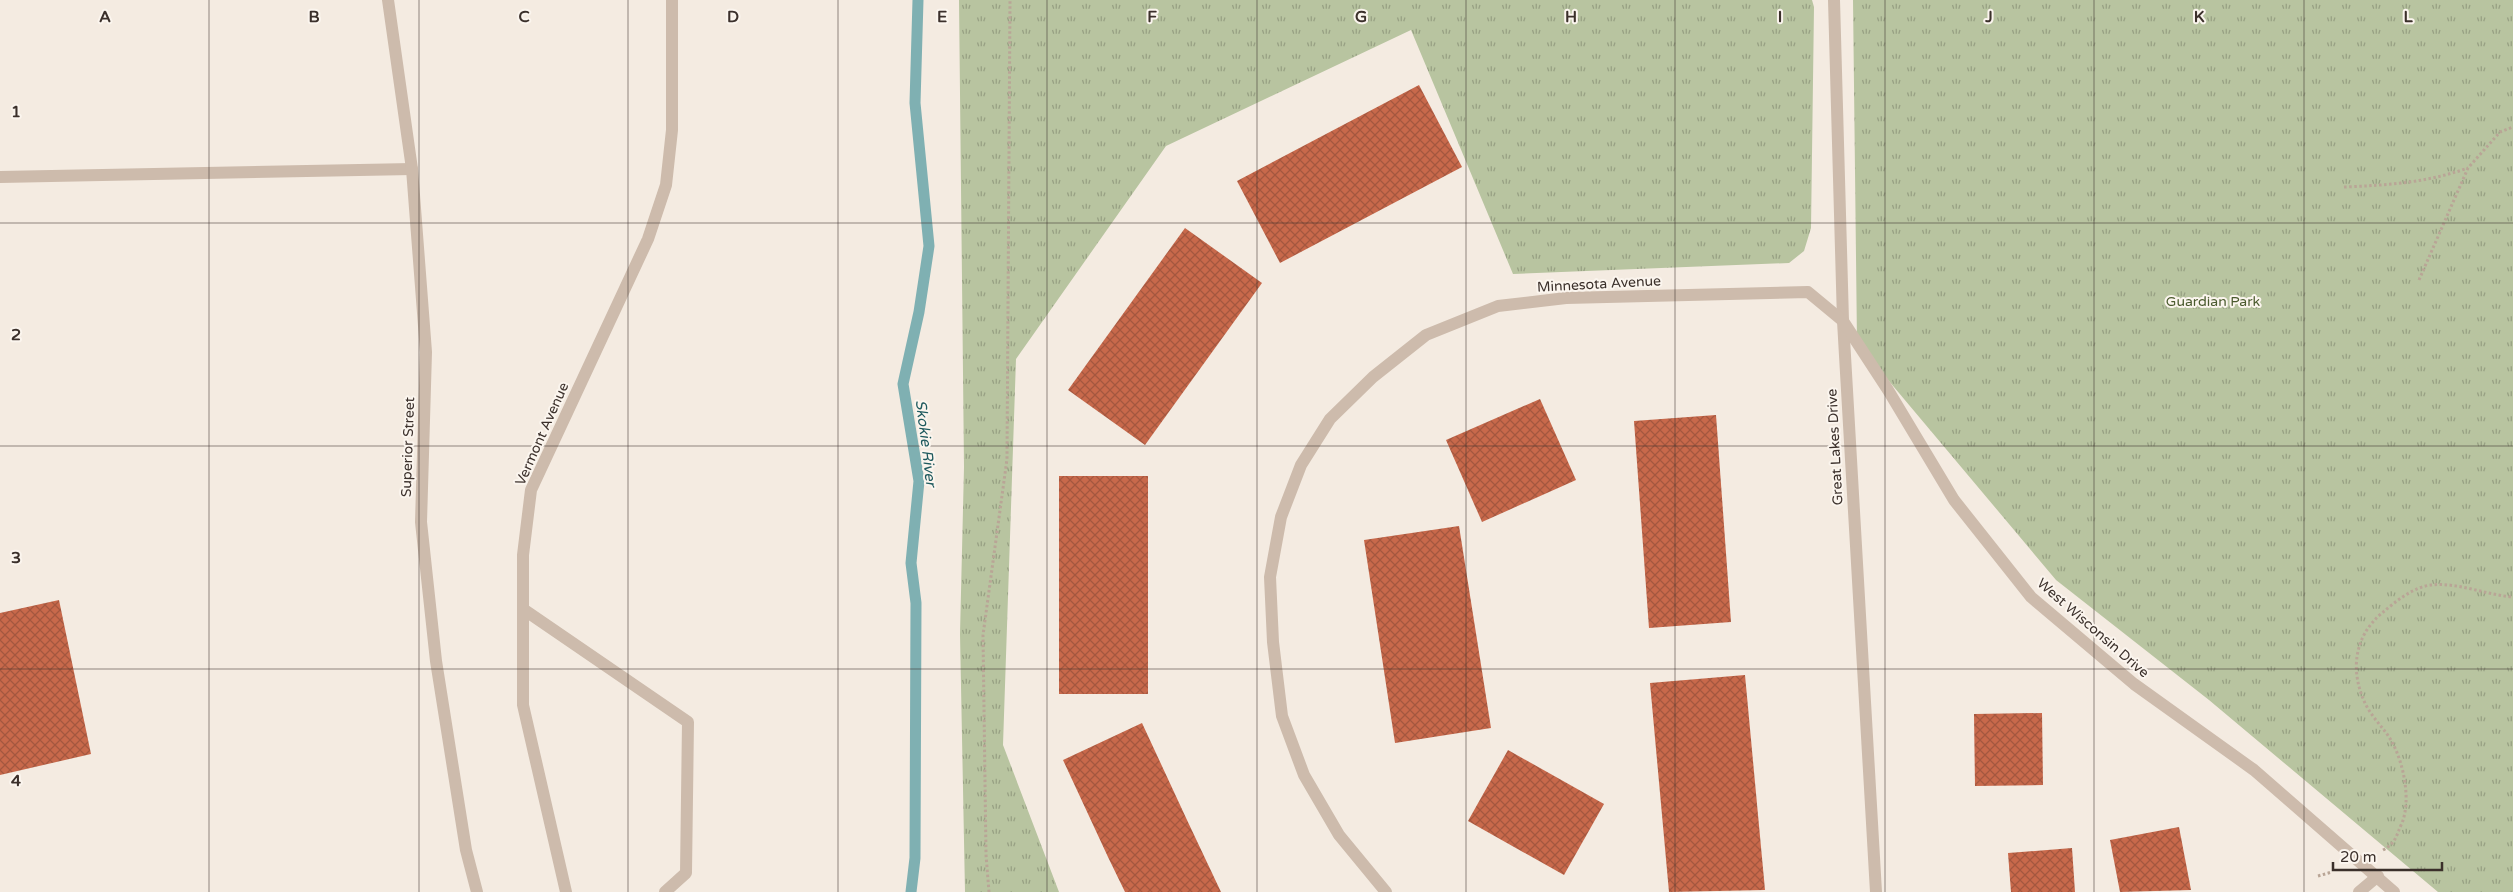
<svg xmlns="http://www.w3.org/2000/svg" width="2513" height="892" viewBox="0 0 2513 892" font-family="'Varela Round',sans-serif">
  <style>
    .park { fill: url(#park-tufts) }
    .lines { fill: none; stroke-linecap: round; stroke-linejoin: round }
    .stream { stroke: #7fb0b2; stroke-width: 11 }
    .building { fill: url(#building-cross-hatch) }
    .path { stroke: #b9a596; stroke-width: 3; stroke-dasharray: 2.5 2.5; stroke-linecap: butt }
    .lane { stroke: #cdbbac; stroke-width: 12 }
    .street { stroke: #cdbbac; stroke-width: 12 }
    .grid { fill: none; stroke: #3b302b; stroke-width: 1; stroke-opacity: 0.55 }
    .labels { text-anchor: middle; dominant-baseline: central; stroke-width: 4; stroke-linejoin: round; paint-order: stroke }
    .street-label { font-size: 14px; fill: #3b302b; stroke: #fbf5ee }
    .park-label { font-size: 14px; fill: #4a5a2e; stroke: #fbf5ee }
    .water-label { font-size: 15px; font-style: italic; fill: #1f5a5e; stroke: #fbf5ee }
    .grid-label { font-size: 16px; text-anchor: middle; font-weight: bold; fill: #3b302b; stroke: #fbf5ee; stroke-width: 4; stroke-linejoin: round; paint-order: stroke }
  </style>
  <defs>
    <pattern id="park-tufts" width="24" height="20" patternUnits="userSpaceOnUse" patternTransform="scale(1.25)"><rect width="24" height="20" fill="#b8c4a0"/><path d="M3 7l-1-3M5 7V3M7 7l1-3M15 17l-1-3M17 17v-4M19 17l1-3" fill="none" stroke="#97a083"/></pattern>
    <pattern id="building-cross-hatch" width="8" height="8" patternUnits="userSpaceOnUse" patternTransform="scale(1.25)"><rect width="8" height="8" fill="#c8694b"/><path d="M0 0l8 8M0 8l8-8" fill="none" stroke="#a4573f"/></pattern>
  </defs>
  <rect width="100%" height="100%" fill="#f4ebe1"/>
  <g class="park">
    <polygon points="959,0 1812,0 1814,7 1811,228 1804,251 1789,263 1513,274 1411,30 1166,146 1016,359 1003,745 1059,892 965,892 960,634 964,467"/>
    <polygon points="1853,0 2513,0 2513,892 2438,892 2209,700 2056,580 1857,343"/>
  </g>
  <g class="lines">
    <polyline class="stream" points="911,892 915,858 916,603 911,563 919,481 903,384 919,312 929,246 915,103 918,0"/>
  </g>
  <g class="building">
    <polygon points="1419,85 1462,167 1280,263 1237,181"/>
    <polygon points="1185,228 1262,283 1145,445 1068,390"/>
    <polygon points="1540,399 1576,480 1482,522 1446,440"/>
    <polygon points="1716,415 1731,622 1649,628 1634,421"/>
    <rect x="1059" y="476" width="89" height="218"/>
    <polygon points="1459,526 1491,728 1395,743 1364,540"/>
    <polygon points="59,600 91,754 0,775 0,613"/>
    <polygon points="1745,675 1765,890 1669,892 1650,683"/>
    <polygon points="2042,713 2043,785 1975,786 1974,714"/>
    <polygon points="1142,723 1187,820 1221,892 1125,892 1108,857 1063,760"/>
    <polygon points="1508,750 1604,804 1564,875 1468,821"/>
    <polygon points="2179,827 2191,890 2120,892 2110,840"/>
    <polygon points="2072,848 2075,892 2011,892 2008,853"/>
  </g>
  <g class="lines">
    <g class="path">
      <path d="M2344,187C2389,185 2425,183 2468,168"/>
      <polyline points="2419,280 2468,168 2500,132 2513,127"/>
      <path d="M2383,850C2396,843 2396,836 2402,823C2411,800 2404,764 2392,742C2385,729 2373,719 2366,705C2350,673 2353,637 2382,613C2395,602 2413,587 2431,585C2458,582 2486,595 2513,597"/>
      <polyline points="2318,876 2332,872"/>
      <polyline points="989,892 986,855 983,635 1007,459 1010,0"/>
    </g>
    <g class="lane">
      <polyline points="0,177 412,169"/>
      <polyline points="523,609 688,722 686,873 665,892"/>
      <polyline points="566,892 523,705 523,555 531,490 648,239 666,185 672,130 672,0"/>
    </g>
    <g class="street">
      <polyline points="388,0 412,169 426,352 421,522 436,661 466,850 477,892"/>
      <polyline points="1834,0 1843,321 1876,892"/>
      <polyline points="1386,892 1339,835 1304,775 1282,716 1273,642 1270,577 1281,517 1301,465 1330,419 1373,377 1426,335 1498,306 1566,298 1808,292 1843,321 1888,390 1954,500 2031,597 2134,684 2254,770 2394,892"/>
      <polyline points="2359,892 2378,876"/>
    </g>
  </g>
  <path class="grid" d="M209,0V892M419,0V892M628,0V892M838,0V892M1047,0V892M1257,0V892M1466,0V892M1675,0V892M1885,0V892M2094,0V892M2304,0V892M0,223H2513M0,446H2513M0,669H2513"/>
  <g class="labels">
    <g class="street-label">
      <text transform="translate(1599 284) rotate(-3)">Minnesota Avenue</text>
      <text transform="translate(542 434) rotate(-66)">Vermont Avenue</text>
      <text transform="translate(408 447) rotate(-88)">Superior Street</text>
      <text transform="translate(1835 447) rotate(-93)">Great Lakes Drive</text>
      <text transform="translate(2093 628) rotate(41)">West Wisconsin Drive</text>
    </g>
    <g class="park-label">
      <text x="2213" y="301">Guardian Park</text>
    </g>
    <g class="water-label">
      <text transform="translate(926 443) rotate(83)">Skokie River</text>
    </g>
  </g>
  <g class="grid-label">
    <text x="105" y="22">A</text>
    <text x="314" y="22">B</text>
    <text x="524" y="22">C</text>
    <text x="733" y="22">D</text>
    <text x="942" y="22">E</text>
    <text x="1152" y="22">F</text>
    <text x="1361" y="22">G</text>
    <text x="1571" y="22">H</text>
    <text x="1780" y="22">I</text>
    <text x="1989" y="22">J</text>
    <text x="2199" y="22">K</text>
    <text x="2408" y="22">L</text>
    <text x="16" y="117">1</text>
    <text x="16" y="340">2</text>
    <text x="16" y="563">3</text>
    <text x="16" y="786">4</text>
  </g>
  <path d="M2333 862v8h109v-8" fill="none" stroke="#3b302b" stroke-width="2.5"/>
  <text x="2340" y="862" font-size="15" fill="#3b302b" stroke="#fbf5ee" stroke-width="4" paint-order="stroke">20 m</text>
</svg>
